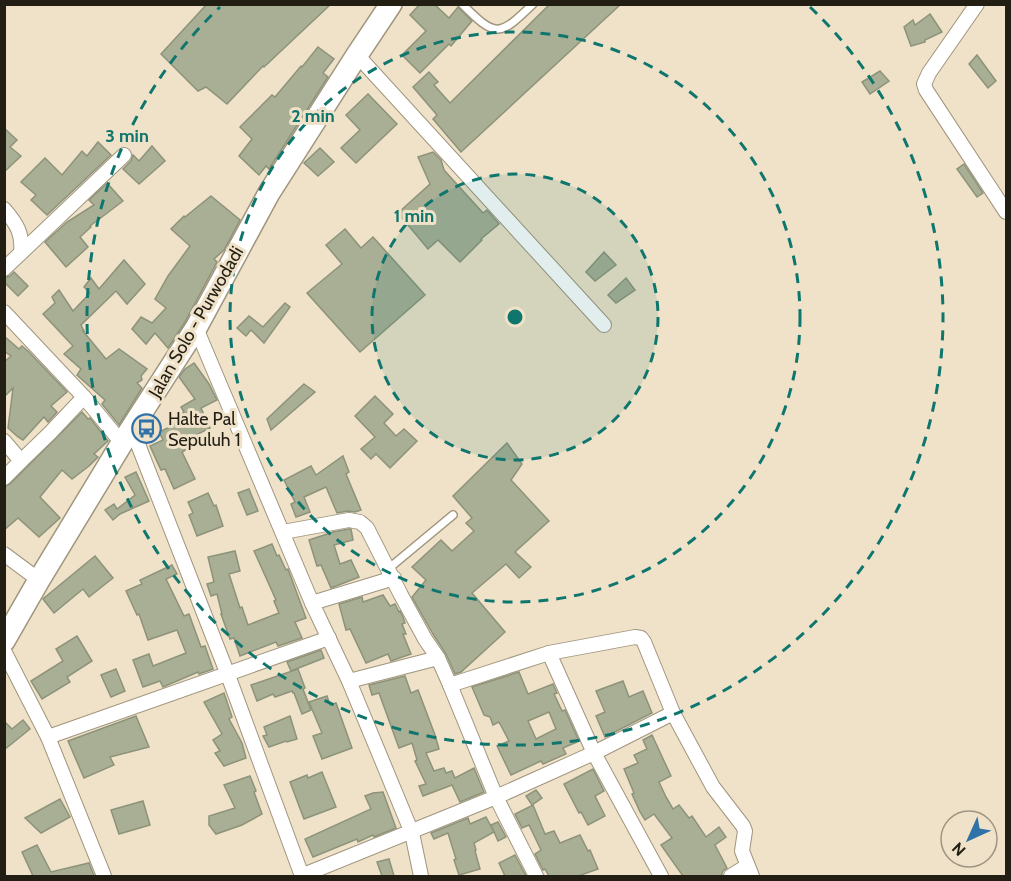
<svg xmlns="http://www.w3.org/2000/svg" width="1011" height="881" viewBox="0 0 1011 881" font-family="Cabin,sans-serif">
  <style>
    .building { fill: #a9af95; stroke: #8d937a; stroke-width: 1.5; fill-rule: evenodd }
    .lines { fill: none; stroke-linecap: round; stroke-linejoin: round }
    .lane-casing { stroke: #a0957d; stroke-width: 10 }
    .street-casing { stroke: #a0957d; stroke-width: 16 }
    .primary-casing { stroke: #a0957d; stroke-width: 24 }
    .lane { stroke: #fff; stroke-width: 7 }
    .street { stroke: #fff; stroke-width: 14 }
    .primary { stroke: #fff; stroke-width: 21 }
    .ring { fill: none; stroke: #0f766e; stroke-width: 3; stroke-dasharray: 10 8 }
    .labels { text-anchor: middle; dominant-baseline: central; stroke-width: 6; stroke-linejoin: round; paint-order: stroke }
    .street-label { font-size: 18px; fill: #221e14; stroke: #efe2c9 }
    .poi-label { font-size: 18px; fill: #221e14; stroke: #efe2c9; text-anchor: start }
    .centre { fill: #0f766e; stroke: #efe2c9; stroke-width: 3 }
    .ring-label { font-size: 18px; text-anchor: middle; font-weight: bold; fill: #0f766e; stroke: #efe2c9; stroke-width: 6; stroke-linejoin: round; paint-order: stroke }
  </style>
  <rect width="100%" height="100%" fill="#efe2c9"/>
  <g class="building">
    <polygon points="207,4 331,4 264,67 263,66 227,104 206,87 198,91 161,54"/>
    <polygon points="420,4 434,4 449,18 458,7 472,21 451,46 449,44 420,73 402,55 426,31 410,15"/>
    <polygon points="550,4 621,4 461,152 433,119 437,115 413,87 429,72 438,82 434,85 450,103"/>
    <polygon points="930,14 942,32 925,40 925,42 911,46 904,27 913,20 915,25"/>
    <polygon points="318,47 334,59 323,73 328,77 269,169 266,166 259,175 239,156 252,139 240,127 272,95 275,97 301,66 302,67"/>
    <polygon points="977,55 996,81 988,88 969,64"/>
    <polygon points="880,71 889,81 870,94 862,82"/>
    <polygon points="368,94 397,124 356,163 341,148 360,130 346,115"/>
    <polygon points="4,128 17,140 10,147 21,156 4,172"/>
    <polygon points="98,142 111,155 47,215 31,200 36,195 21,182 45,158 62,175 82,151 87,156"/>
    <polygon points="152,146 165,161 139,184 123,169 131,161 133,155 139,161"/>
    <polygon points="320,148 334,162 318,176 304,163"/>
    <polygon points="433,152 441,160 444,170 483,213 487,210 499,224 481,239 482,240 460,262 438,240 428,249 398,213 430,184 418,157"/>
    <polygon points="964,164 983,193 977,197 957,169"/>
    <polygon points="107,183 123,201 90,226 91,227 80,237 88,247 66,267 45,242 67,222 94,205 89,200"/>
    <polygon points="211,196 240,220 224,250 214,259 217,262 185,322 168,348 155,333 146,344 132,329 141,317 152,323 166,308 155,299 168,276 190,246 171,229 184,216 185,217"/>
    <polygon points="345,229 361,248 373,237 425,295 360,352 307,293 342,264 326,245"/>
    <polygon points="604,252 616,265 595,281 586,272"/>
    <polygon points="124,260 145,284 127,304 116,291 81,325 84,331 83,331 106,359 119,349 147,369 141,376 142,380 137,383 142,388 119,425 102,404 105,400 77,375 81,369 64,354 73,346 43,314 55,303 52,297 59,290 73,311 90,293 84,287 91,278 99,289"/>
    <polygon points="14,272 28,286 18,296 4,282 4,278 10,276"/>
    <polygon points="626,278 635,290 616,303 608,295"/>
    <polygon points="285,303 290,307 264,343 251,330 246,336 237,328 249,316 263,327"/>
    <polygon points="4,336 19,349 22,346 29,352 67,392 51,406 57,412 48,422 44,417 23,440 18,437 8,428 13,388 4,397 4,362 11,356 4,351"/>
    <polygon points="194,363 209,384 217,400 201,408 210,428 194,436 198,443 182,452 195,479 174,489 165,469 161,470 150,446 163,440 159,432 176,424 173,418 184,412 181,407 195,399 179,377 185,369"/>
    <polygon points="304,384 315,392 271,430 267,419"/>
    <polygon points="375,396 393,414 384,423 396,436 404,429 417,441 390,468 376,454 371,459 361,449 375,437 355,416"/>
    <polygon points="82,412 88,419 90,418 108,441 94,454 98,457 89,466 72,479 62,470 40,497 60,518 39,537 18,518 4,530 4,487 10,484"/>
    <polygon points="507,443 522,464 511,480 549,521 515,552 531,567 519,578 506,564 472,593 505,632 461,672 455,674 446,654 433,634 412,597 426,580 412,567 441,540 452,551 474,531 466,523 472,518 453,496"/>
    <polygon points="343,456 349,472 346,474 361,510 355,512 348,511 337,513 326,487 304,497 310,512 296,517 291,504 295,502 284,480 311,466 316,475"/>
    <polygon points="136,472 149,501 120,514 113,520 105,510 114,504 117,509 135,495 125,477"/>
    <polygon points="249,489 258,511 247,515 238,493"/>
    <polygon points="208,493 214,506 216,505 223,526 197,536 189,515 193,513 188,502"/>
    <polygon points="349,529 351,529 353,540 334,545 340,564 351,560 359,577 331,588 321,565 317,566 309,540 333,532"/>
    <polygon points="272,544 277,556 279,555 286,570 288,569 306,618 295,622 302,638 278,646 276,642 240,656 234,638 230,639 221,614 222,614 217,594 211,596 207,584 214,582 208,557 235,551 240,571 229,574 240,608 242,607 248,625 279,613 274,601 276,600 254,551"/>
    <polygon points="95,556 113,578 89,597 83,589 54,613 43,599 44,598"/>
    <polygon points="172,565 177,574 166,579 184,616 189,614 201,647 205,646 213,669 199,674 198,672 163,687 160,681 143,687 133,660 149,654 153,666 186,653 177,630 148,640 139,614 137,615 126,591 142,584 140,580"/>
    <polygon points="383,595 390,606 395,604 399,612 400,611 403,617 405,623 402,624 406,634 403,634 411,654 391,661 388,654 366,663 350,629 346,630 339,604 362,597 363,602"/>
    <polygon points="77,636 92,661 67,677 70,682 42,699 31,681 63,661 56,649"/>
    <polygon points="321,650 324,658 291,671 287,662"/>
    <polygon points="116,669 125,691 111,697 101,675"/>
    <polygon points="298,669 305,688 303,689 311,710 302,714 294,693 293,693 292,691 275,697 273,694 257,701 251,685"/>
    <path d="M519,672L528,694L553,684L557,693L554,694L562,711L565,710L579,741L563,748L566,754L543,764L541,761L511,775L497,746L509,741L499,722L493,725L490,717L484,715L472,687ZM549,712L556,729L536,739L528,721Z"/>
    <polygon points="405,676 411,693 418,690 435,735 439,749 426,753 434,771 444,768 446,773 452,771 455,778 474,768 484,792 460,802 452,785 423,796 419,786 426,784 415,761 417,760 412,743 399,748 379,693 372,695 369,685"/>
    <polygon points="623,681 629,697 643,691 652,713 605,737 596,716 605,712 596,691"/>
    <polygon points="224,693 232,717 229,719 242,743 246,758 224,766 215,753 220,751 213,740 222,734 204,702"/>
    <polygon points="327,696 330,705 336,703 352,748 322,759 313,736 322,733 309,702"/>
    <polygon points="136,716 149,747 110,757 114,765 84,778 68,741"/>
    <polygon points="290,716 297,739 287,742 286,741 269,747 263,736 267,735 264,727"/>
    <polygon points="23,720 30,729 4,750 4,721 12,729"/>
    <polygon points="652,735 671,776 659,782 666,797 673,809 679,805 689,818 692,816 706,837 719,827 726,837 715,845 727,868 723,871 721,876 683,876 661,845 672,838 654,814 645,820 640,812 632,794 634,793 624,769 638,763 634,755 647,749 643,740"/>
    <polygon points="593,769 604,791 595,796 605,816 588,825 581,812 579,813 564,784"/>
    <polygon points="322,772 336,807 304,819 290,782 307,775 308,778"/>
    <polygon points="250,776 256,791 254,792 262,814 242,825 216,834 209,825 209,816 235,808 224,785"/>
    <polygon points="536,790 542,798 532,805 526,796"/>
    <polygon points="383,792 396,828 374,837 373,835 358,842 357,839 313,857 305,839 371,809 365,796 373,793"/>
    <polygon points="60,799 70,817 41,833 25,818"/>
    <polygon points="143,801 150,825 119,834 111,810"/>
    <polygon points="533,805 545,834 554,831 560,843 580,835 588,851 590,850 598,869 578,876 549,876 545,869 543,870 535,854 541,850 529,825 522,828 515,814"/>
    <polygon points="486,817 494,832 474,843 476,850 475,851 480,869 459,875 454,860 456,859 448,833 434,839 431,833 468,818 470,824"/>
    <polygon points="498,822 506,837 498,841 491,825"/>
    <polygon points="37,845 51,872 89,863 94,876 33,876 22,852"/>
    <polygon points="515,855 526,876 505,876 499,863"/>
    <polygon points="389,859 394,876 382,876 377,862"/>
  </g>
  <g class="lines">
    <defs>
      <g id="lane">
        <path d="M462,4C496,38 499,37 533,4"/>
        <polyline points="388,569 453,515"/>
      </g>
      <g id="street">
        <polyline points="977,4 929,73 924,84 926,90 1006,212"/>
        <polyline points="357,55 604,325"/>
        <path d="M4,209C17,224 23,234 21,253"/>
        <polyline points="4,269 124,155"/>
        <polyline points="4,312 84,397 122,443"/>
        <polyline points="196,328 312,603 349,681 412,833 421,876"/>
        <polyline points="132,429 228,675 302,876"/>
        <polyline points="4,441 21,461 50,433 84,397"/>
        <polyline points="4,478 21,461"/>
        <polyline points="283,532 349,520 360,522 367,528 401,595 425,639 438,658 450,685 496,797 536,876"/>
        <polyline points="4,554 39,580"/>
        <polyline points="312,603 394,578"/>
        <polyline points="4,651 48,737 104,876"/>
        <polyline points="549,653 594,753 661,876"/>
        <polyline points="349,681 438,658"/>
        <polyline points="450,685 549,653 635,637 641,638 644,642 673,713 713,787 743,826 745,831 742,851 752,876"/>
        <polyline points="48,737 329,638"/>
        <polyline points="301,876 496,797 594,753 673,713"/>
        <polyline points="731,876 747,866"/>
      </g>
      <polyline id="primary" points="4,641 39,580 122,443 196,328 269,193 357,55 391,4"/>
    </defs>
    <use href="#lane" class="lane-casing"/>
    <use href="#street" class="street-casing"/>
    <use href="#primary" class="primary-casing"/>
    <use href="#lane" class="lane"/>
    <use href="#street" class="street"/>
    <use href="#primary" class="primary"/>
  </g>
  <circle cx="515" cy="317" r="143" fill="#0f766e" fill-opacity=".12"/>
  <g class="ring">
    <circle cx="515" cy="317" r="143"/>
    <circle cx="515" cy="317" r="285"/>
    <path d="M810 7A428 428 0 1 1 220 7"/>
  </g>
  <defs>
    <symbol id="bus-ring" viewBox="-11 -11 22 22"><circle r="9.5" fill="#efe2c9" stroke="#3071a7" stroke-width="1.5"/><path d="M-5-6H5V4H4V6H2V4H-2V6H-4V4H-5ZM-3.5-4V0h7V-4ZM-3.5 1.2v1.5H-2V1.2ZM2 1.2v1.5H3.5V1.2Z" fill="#3071a7"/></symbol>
  </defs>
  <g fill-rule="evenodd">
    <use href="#bus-ring" x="130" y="412" width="33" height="33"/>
  </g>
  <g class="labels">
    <g class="street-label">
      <text transform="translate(196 322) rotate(-60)">Jalan Solo - Purwodadi</text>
    </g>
    <g class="poi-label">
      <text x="168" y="419">Halte Pal<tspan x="168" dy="21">Sepuluh 1</tspan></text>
    </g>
  </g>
  <circle cx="515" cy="317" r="9" class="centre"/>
  <g class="ring-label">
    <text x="313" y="122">2 min</text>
    <text x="127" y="142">3 min</text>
    <text x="414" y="222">1 min</text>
  </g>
  <rect width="1011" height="881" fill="none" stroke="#221e14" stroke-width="12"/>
  <g transform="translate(969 839) rotate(225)"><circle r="28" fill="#efe2c9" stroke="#9d9481" stroke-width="1.5"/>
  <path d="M0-4.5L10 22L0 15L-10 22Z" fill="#3071a7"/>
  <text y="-9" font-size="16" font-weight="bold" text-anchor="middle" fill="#221e14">N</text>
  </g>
</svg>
